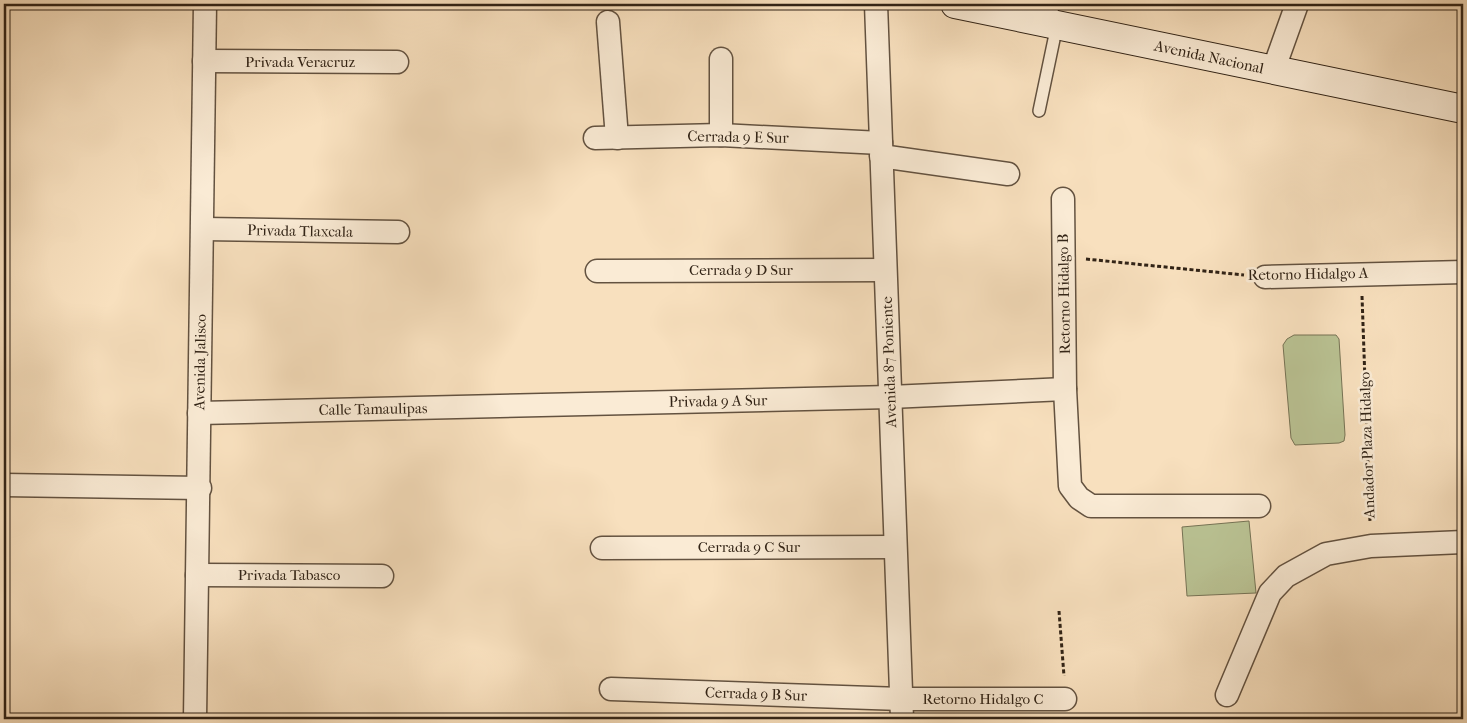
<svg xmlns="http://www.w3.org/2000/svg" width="1467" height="723" viewBox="0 0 1467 723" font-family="'IM FELL French Canon',serif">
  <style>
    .green { fill: #bac394; stroke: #767355 }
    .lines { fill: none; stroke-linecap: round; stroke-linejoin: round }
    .lane-casing { stroke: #635240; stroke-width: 14 }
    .street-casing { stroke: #635240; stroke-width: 25 }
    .secondary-casing { stroke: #312316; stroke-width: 30 }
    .path { stroke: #312316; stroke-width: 3; stroke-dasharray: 4 2.5; stroke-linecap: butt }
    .lane { stroke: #faebd5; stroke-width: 11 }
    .street { stroke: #faebd5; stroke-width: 22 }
    .secondary { stroke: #faebd5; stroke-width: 28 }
    .labels { text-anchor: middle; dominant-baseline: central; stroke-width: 5; stroke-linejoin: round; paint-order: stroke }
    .street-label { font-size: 15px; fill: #312316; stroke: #faebd5 }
  </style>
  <rect width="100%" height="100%" fill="#f8e0be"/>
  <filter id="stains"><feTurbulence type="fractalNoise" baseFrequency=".004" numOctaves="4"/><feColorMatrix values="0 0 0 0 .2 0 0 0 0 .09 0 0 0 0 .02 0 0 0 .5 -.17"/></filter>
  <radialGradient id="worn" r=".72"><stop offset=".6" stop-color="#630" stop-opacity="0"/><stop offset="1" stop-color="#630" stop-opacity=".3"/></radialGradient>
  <g class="green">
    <polygon points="1294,335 1336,335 1339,339 1345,435 1344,441 1339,443 1295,445 1291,438 1283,345 1287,339"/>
    <polygon points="1249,521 1256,593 1187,596 1182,527"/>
  </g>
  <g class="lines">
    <defs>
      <polyline id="lane" points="1039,111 1057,25"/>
      <g id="street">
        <polyline points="876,4 902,719"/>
        <polyline points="608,22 617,138"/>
        <polyline points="1043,24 1048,4"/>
        <polyline points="204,61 397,62"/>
        <polyline points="1273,71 1297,4"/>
        <polyline points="721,135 721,59"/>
        <polyline points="595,138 721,135 881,143"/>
        <polyline points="881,156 1008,174"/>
        <polyline points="1063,199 1065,389 1070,486 1079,498 1091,506 1259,506"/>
        <polyline points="203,229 398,232"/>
        <polyline points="597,271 885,270"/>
        <polyline points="1265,277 1463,272"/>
        <polyline points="199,413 890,397 1065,389"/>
        <polyline points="4,485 200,488"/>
        <polyline points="602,548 895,547"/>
        <polyline points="197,575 382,576"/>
        <polyline points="611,689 901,699 1065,699"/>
        <polyline points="1227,695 1270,593 1286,576 1326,554 1371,546 1463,542"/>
        <polyline points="195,719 205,4"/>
      </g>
      <polyline id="secondary" points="955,4 1463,109"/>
    </defs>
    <use href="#lane" class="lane-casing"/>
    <use href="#street" class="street-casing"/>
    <use href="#secondary" class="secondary-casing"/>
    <g class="path">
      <polyline points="1086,259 1244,275"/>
      <polyline points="1362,296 1370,522"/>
      <polyline points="1059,611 1064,676"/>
    </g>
    <use href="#lane" class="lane"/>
    <use href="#street" class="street"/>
    <use href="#secondary" class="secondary"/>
  </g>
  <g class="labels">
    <g class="street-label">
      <text transform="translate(1209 57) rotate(12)">Avenida Nacional</text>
      <text x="300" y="62">Privada Veracruz</text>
      <text transform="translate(738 137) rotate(1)">Cerrada 9 E Sur</text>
      <text transform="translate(300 231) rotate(1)">Privada Tlaxcala</text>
      <text x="741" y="270">Cerrada 9 D Sur</text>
      <text transform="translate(1308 274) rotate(-1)">Retorno Hidalgo A</text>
      <text transform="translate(1064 294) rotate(-91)">Retorno Hidalgo B</text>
      <text transform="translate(200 362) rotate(-89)">Avenida Jalisco</text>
      <text transform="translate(889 362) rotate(-92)">Avenida 87 Poniente</text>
      <text transform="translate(718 401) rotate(-1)">Privada 9 A Sur</text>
      <text transform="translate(373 409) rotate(-1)">Calle Tamaulipas</text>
      <text transform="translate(1367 445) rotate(-92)">Andador Plaza Hidalgo</text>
      <text x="749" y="547">Cerrada 9 C Sur</text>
      <text x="289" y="575">Privada Tabasco</text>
      <text transform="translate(756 694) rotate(2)">Cerrada 9 B Sur</text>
      <text x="983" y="699">Retorno Hidalgo C</text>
    </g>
  </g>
  <rect width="1467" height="723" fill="none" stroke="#f8e0be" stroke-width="20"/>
  <rect x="5" y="5" width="1457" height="713" fill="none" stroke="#312316" stroke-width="2.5"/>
  <rect x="10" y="10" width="1447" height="703" fill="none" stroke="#312316"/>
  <rect width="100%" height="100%" filter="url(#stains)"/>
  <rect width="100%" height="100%" fill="url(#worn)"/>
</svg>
